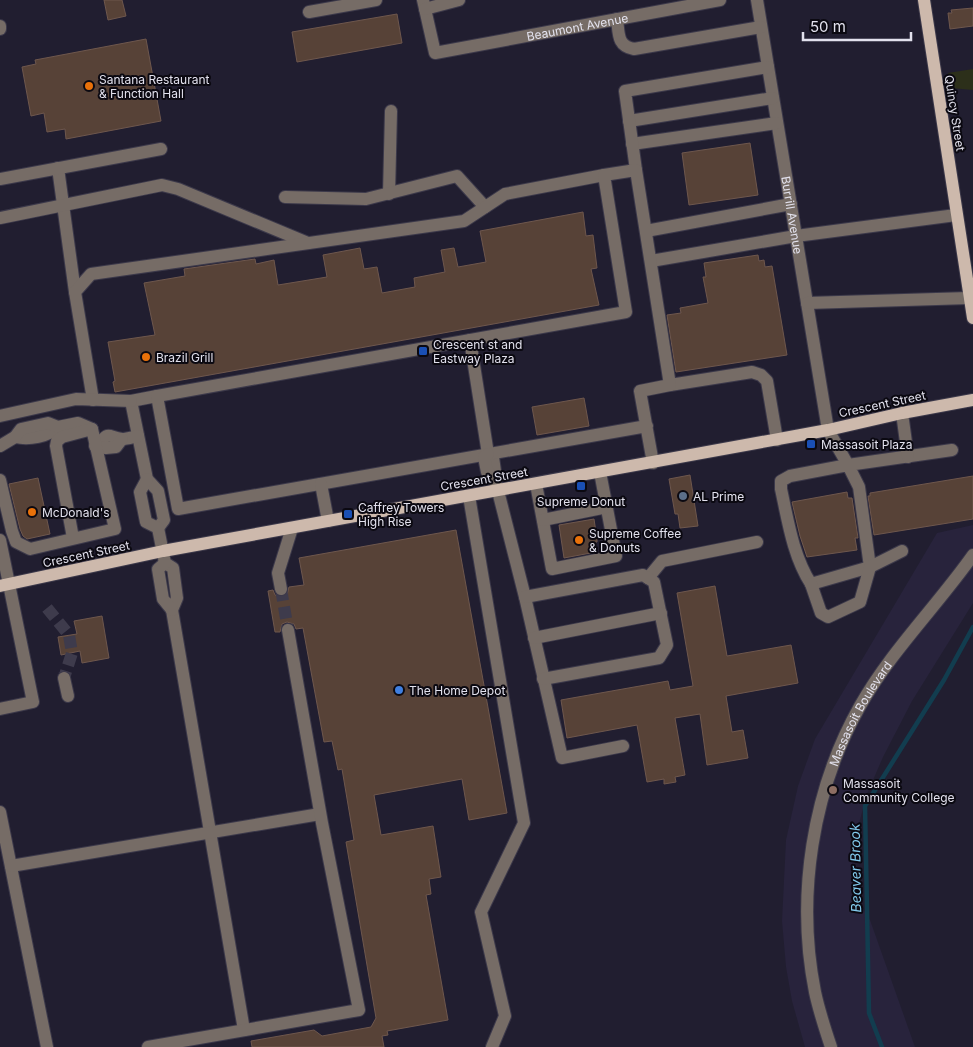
<svg xmlns="http://www.w3.org/2000/svg" width="973" height="1047" viewBox="0 0 973 1047" font-family="Inter,sans-serif">
  <style>
    .built { fill: #28233c }
    .green { fill: #2c2f1a }
    .lines { fill: none; stroke-linecap: round; stroke-linejoin: round }
    .stream { stroke: #123d4f; stroke-width: 4.5 }
    .building { fill: #574237; stroke: #6e574d }
    .minor-tunnel { stroke: #3e3b4c; stroke-width: 12; stroke-dasharray: 12 6; stroke-linecap: butt }
    .minor-casing { stroke: #3c394a; stroke-width: 14 }
    .major-casing { stroke: #3c394a; stroke-width: 14 }
    .minor { stroke: #766c66; stroke-width: 12 }
    .major { stroke: #cdb9ac; stroke-width: 12 }
    .food-dot { fill: #e8710a; stroke: #0b0911; stroke-width: 2 }
    .transit-dot { fill: #1a4fb4; stroke: #0b0911; stroke-width: 2 }
    .service-dot { fill: #5c6f8a; stroke: #0b0911; stroke-width: 2 }
    .shop-dot { fill: #3f7fe0; stroke: #0b0911; stroke-width: 2 }
    .education-dot { fill: #8d6e63; stroke: #0b0911; stroke-width: 2 }
    .labels { text-anchor: middle; dominant-baseline: central; stroke-width: 4; stroke-linejoin: round; paint-order: stroke }
    .street-label { font-size: 12px; fill: #e2e1ed; stroke: #0b0911 }
    .poi-label { font-size: 12px; fill: #e2e1ed; stroke: #0b0911; text-anchor: start }
    .water-label { font-size: 14px; font-style: italic; fill: #82c9eb; stroke: #0b0911 }
  </style>
  <rect width="100%" height="100%" fill="#211e30"/>
  <polygon class="built" points="973,525 973,603 912,701 883,757 867,794 852,849 862,907 870,920 915,1047 805,1047 792,1001 786,967 782,921 786,840 798,786 815,739 937,533"/>
  <polygon class="green" points="973,69 973,90 950,88 948,73"/>
  <g class="lines">
    <polyline class="stream" points="882,1047 869,1013 865,806 944,680 973,627"/>
  </g>
  <g class="building">
    <polygon points="104,0 122,0 126,16 108,20"/>
    <polygon points="973,8 973,26 950,29 948,13 952,13 951,10"/>
    <polygon points="397,14 402,43 297,62 292,32"/>
    <polygon points="146,39 161,121 66,139 65,129 47,132 44,113 31,116 22,67 36,64 35,60"/>
    <polygon points="750,143 758,195 689,205 682,153"/>
    <polygon points="583,212 586,236 593,235 597,268 591,269 599,305 115,392 113,382 115,381 108,342 155,335 144,283 185,276 184,269 255,259 256,264 274,260 278,285 327,277 323,255 360,248 364,269 377,267 382,293 415,287 414,278 445,272 441,250 454,248 458,267 486,262 480,231"/>
    <polygon points="758,255 759,261 764,260 765,267 772,266 787,355 676,372 667,315 681,313 680,308 708,303 703,277 706,277 704,263"/>
    <polygon points="584,398 589,426 537,435 532,407"/>
    <polygon points="690,475 698,526 680,528 678,514 675,514 669,479"/>
    <polygon points="973,476 973,519 874,535 868,496 870,496 870,493"/>
    <polygon points="38,478 50,534 27,539 23,536 20,529 9,484"/>
    <polygon points="847,492 848,498 852,498 858,538 855,538 857,550 807,557 800,536 792,502"/>
    <polygon points="594,519 597,539 597,542 595,542 596,552 564,558 559,525"/>
    <polygon points="456,530 507,813 469,820 462,779 374,795 381,835 433,826 441,877 429,879 431,894 426,895 448,1020 387,1031 388,1035 382,1036 384,1047 252,1047 251,1041 314,1030 322,1036 371,1027 376,1018 346,842 354,840 342,769 338,770 332,741 324,742 303,628 296,629 294,624 287,622 282,624 280,632 275,632 268,591 273,590 275,595 282,597 287,595 289,587 304,585 299,558"/>
    <polygon points="715,586 727,656 791,645 798,683 726,696 732,732 743,730 748,758 707,765 700,714 675,718 685,775 675,777 676,782 664,784 664,779 647,782 637,725 567,738 561,700 668,681 670,690 693,686 677,593"/>
    <polygon points="102,616 109,658 82,663 80,651 61,655 58,637 77,634 74,621"/>
  </g>
  <g class="lines">
    <g class="minor-tunnel">
      <polyline points="281,589 288,630"/>
      <polyline points="47,608 69,635 72,653 64,678"/>
    </g>
    <defs>
      <g id="minor">
        <path id="s1" d="M423,0L435,53L720,0"/>
        <path id="s2" d="M757,0L828,430L848,465L859,487L870,567L811,584C793,556 788,521 781,489V481L790,476L848,465L952,450"/>
        <polyline points="425,9 459,0"/>
        <polyline points="309,12 376,0"/>
        <path d="M617,19C619,34 617,46 634,49L761,27"/>
        <polyline points="0,26 0,29"/>
        <polyline points="629,121 773,98"/>
        <polyline points="632,144 777,123"/>
        <polyline points="58,168 75,292"/>
        <polyline points="636,170 625,91 768,67"/>
        <polyline points="0,179 161,149"/>
        <polyline points="389,194 391,111"/>
        <polyline points="285,197 366,199 457,176 485,207"/>
        <polyline points="0,218 162,185 178,189 308,243"/>
        <polyline points="646,231 791,204"/>
        <polyline points="651,261 796,236 956,215"/>
        <polyline points="807,303 969,298"/>
        <polyline points="470,340 488,454 493,457 495,471 493,476"/>
        <polyline points="670,385 752,372 761,375 767,381 777,440"/>
        <polyline points="157,396 131,401 147,479 158,491 164,520 158,528"/>
        <polyline points="93,400 75,292 91,274 464,221 505,194 604,175"/>
        <polyline points="902,413 908,457"/>
        <polyline points="0,416 76,399 131,401"/>
        <polyline points="647,426 178,509 157,396 626,312 604,175 636,170 670,385 640,391 653,463"/>
        <path d="M15,437C29,440 48,437 58,427"/>
        <path d="M98,445C110,430 107,437 122,439C127,439 133,437 138,436"/>
        <polyline points="0,446 15,437 21,429 48,423 58,427 78,423 92,429"/>
        <polyline points="95,446 106,448 116,447 122,439"/>
        <polyline points="488,454 484,457 487,472 493,476 498,491 525,597 562,758 623,746"/>
        <polyline points="147,479 140,492 146,522 158,528 165,563 173,568 177,598 172,610 244,1030"/>
        <polyline points="0,480 12,531 16,542 30,549 115,529 92,429 62,437 57,441 56,446 73,538"/>
        <polyline points="321,484 328,521"/>
        <polyline points="536,484 552,569 616,556 600,472"/>
        <polyline points="469,496 524,823 481,912 505,1016 492,1047"/>
        <polyline points="543,520 607,507"/>
        <polyline points="0,540 33,702 0,709"/>
        <polyline points="165,563 158,569 163,599 172,610"/>
        <polyline points="648,578 662,561 757,542"/>
        <polyline points="811,584 821,613 828,617 860,602 870,567 902,551"/>
        <polyline points="281,589 278,573 292,528"/>
        <polyline points="525,597 643,575 654,582 667,645 659,658 543,679"/>
        <polyline points="534,638 661,613"/>
        <polyline points="64,678 68,696"/>
        <polyline points="0,812 47,1047"/>
        <polyline points="11,866 320,814"/>
        <polyline points="148,1047 359,1010 322,823 288,630"/>
        <path id="s3" d="M831,1047C825,1029 819,1011 815,992C796,897 812,791 860,706C891,651 937,606 973,555"/>
      </g>
      <g id="major">
        <polyline points="924,0 973,318"/>
        <polyline points="0,586 163,551 828,430 902,413 973,400"/>
      </g>
    </defs>
    <use href="#minor" class="minor-casing"/>
    <use href="#major" class="major-casing"/>
    <use href="#minor" class="minor"/>
    <use href="#major" class="major"/>
  </g>
  <g class="food-dot">
    <circle cx="89" cy="86" r="5"/>
    <circle cx="146" cy="357" r="5"/>
    <circle cx="32" cy="512" r="5"/>
    <circle cx="579" cy="540" r="5"/>
  </g>
  <g class="transit-dot">
    <rect x="418" y="346" width="10" height="10" rx="2.5"/>
    <rect x="806" y="439" width="10" height="10" rx="2.5"/>
    <rect x="576" y="481" width="10" height="10" rx="2.5"/>
    <rect x="343" y="509" width="10" height="10" rx="2.5"/>
  </g>
  <circle class="service-dot" cx="683" cy="496" r="5"/>
  <circle class="shop-dot" cx="399" cy="690" r="5"/>
  <circle class="education-dot" cx="833" cy="790" r="5"/>
  <g class="labels">
    <g class="street-label">
      <text stroke="none"><textPath href="#s1" startOffset="199">Beaumont Avenue</textPath></text>
      <text transform="translate(955 113) rotate(81)">Quincy Street</text>
      <text stroke="none"><textPath href="#s2" startOffset="218">Burrill Avenue</textPath></text>
      <text transform="translate(882 404) rotate(-12)">Crescent Street</text>
      <text transform="translate(484 479) rotate(-10)">Crescent Street</text>
      <text transform="translate(86 554) rotate(-12)">Crescent Street</text>
      <text stroke="none"><textPath href="#s3" startOffset="346">Massasoit Boulevard</textPath></text>
    </g>
    <g class="poi-label">
      <text x="99" y="79">Santana Restaurant<tspan x="99" dy="14">&amp; Function Hall</tspan></text>
      <text x="433" y="344">Crescent st and<tspan x="433" dy="14">Eastway Plaza</tspan></text>
      <text x="156" y="357">Brazil Grill</text>
      <text x="821" y="444">Massasoit Plaza</text>
      <text x="693" y="496">AL Prime</text>
      <text x="581" y="501" text-anchor="middle">Supreme Donut</text>
      <text x="358" y="507">Caffrey Towers<tspan x="358" dy="14">High Rise</tspan></text>
      <text x="42" y="512">McDonald's</text>
      <text x="589" y="533">Supreme Coffee<tspan x="589" dy="14">&amp; Donuts</tspan></text>
      <text x="409" y="690">The Home Depot</text>
      <text x="843" y="783">Massasoit<tspan x="843" dy="14">Community College</tspan></text>
    </g>
    <g class="water-label">
      <text transform="translate(855 868) rotate(-91)">Beaver Brook</text>
    </g>
  </g>
  <path d="M803 32v8h108v-8" fill="none" stroke="#e2e1ed" stroke-width="2.5"/>
  <text x="810" y="32" font-size="15" fill="#e2e1ed" stroke="#0b0911" stroke-width="4" paint-order="stroke">50 m</text>
</svg>
